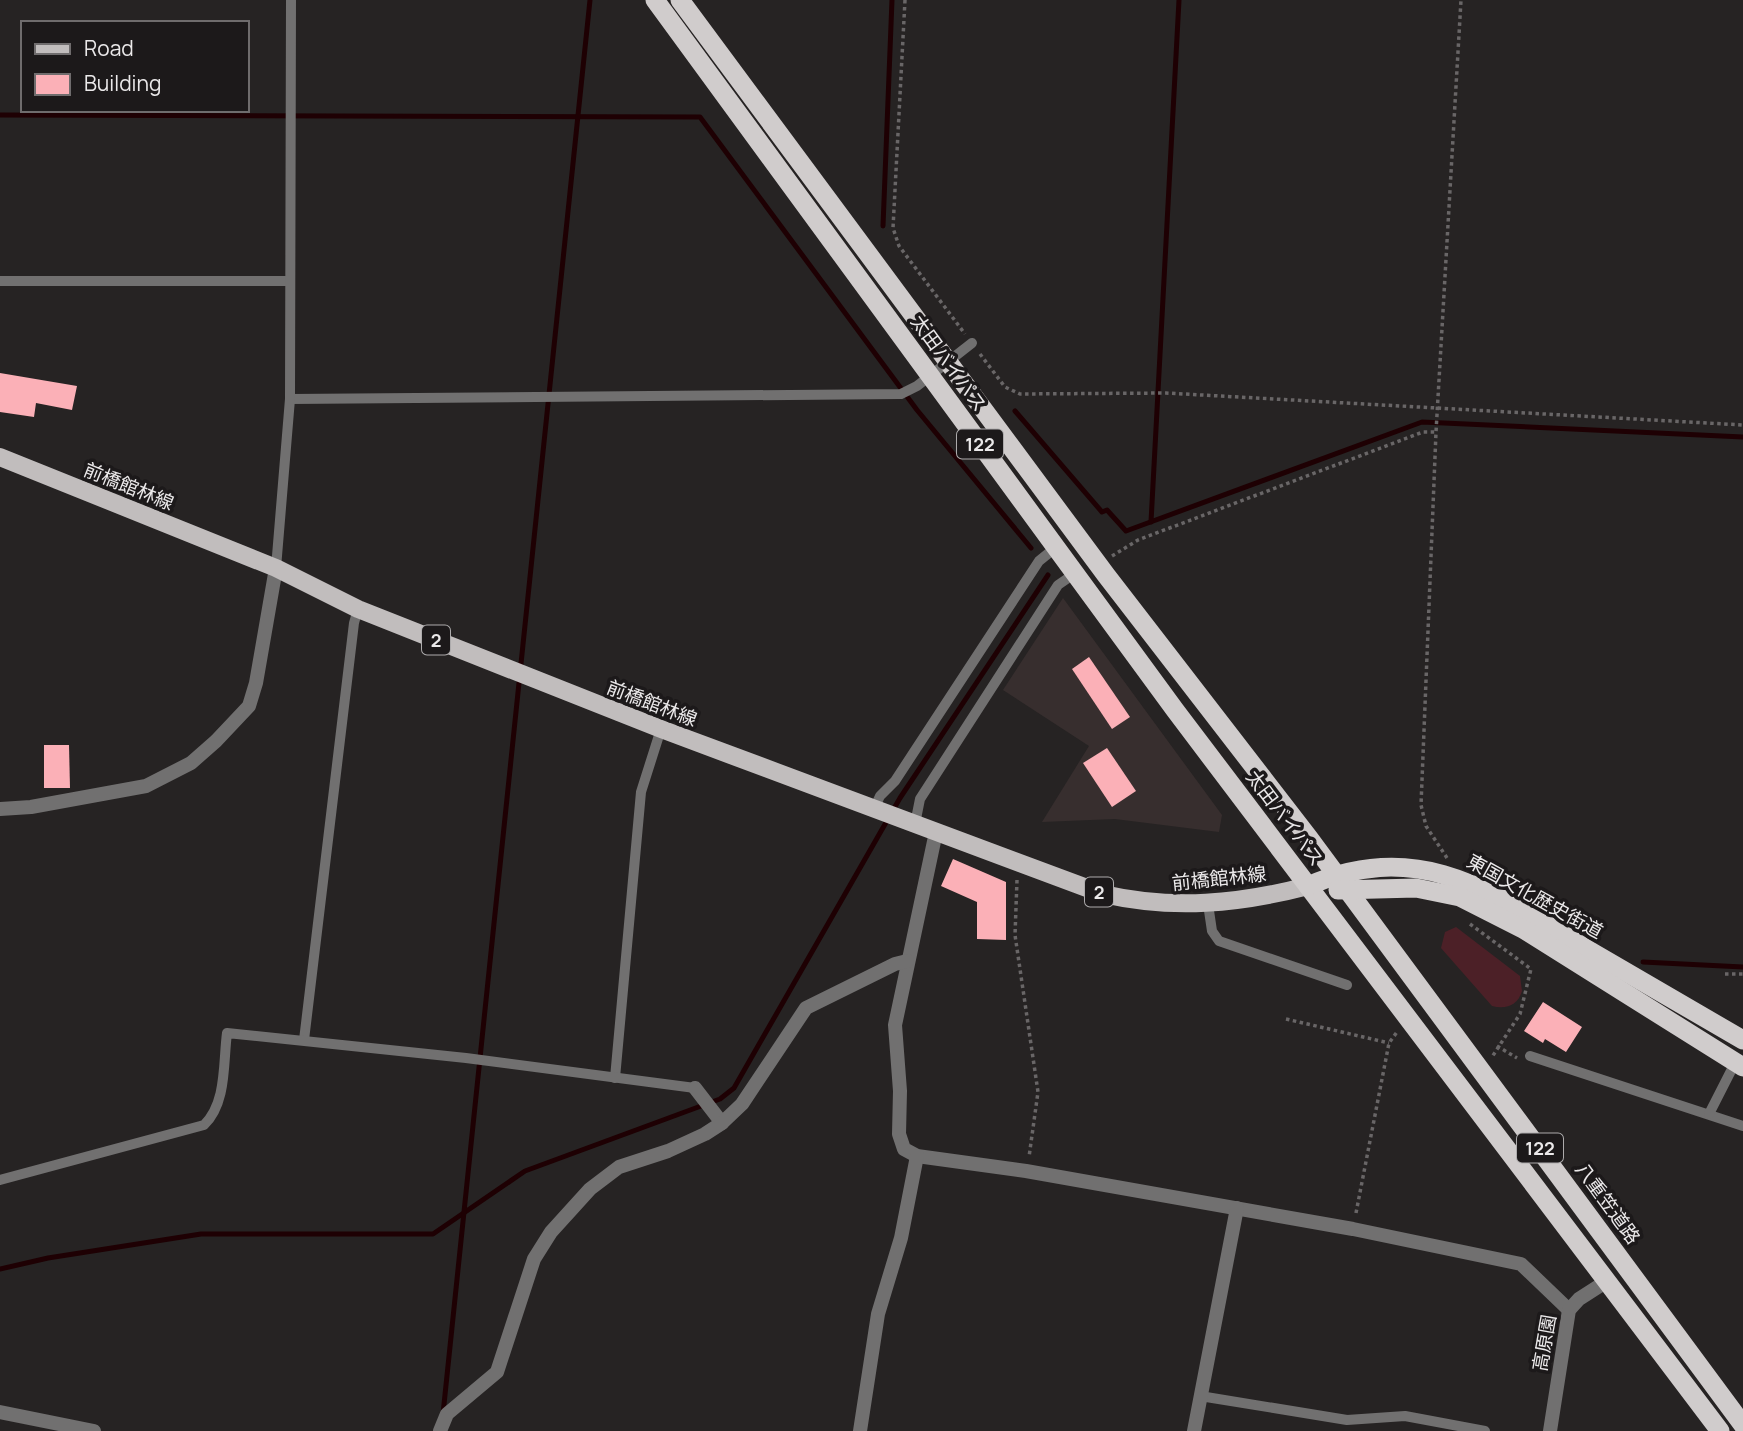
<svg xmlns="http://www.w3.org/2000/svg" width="1743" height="1431" viewBox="0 0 1743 1431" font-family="Manrope,'Noto Sans JP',sans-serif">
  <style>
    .built { fill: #372e2e }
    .green { fill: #4c2027 }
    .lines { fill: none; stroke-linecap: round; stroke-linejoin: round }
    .stream { stroke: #1e0003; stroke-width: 5 }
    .building { fill: #fbb0b7 }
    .path { stroke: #696667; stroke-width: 3.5; stroke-dasharray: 3.5 3.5; stroke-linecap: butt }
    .service { stroke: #717070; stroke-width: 10 }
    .minor { stroke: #717070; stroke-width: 14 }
    .tertiary { stroke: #717070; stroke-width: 14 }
    .primary { stroke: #c1bdbd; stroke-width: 18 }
    .trunk { stroke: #d0cccc; stroke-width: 19 }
    .labels { text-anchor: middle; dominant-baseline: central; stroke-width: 7; stroke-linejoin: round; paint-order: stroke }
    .shield { fill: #1c191a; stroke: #adabac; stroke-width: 2 }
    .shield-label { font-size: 18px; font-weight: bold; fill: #ebe9ea }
    .street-label { font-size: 19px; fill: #ebe9ea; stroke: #1c191a }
  </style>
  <rect width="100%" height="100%" fill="#262323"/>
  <polygon class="built" points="1063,598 1222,815 1219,832 1115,819 1042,822 1089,746 1003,690"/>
  <path class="green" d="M1456,927L1520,976L1522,991C1518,1005 1506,1010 1492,1006L1441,948L1445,932Z"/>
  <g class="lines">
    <g class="stream">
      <polyline points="0,115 700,117 917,410 1031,548"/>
      <polyline points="883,226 892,0"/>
      <polyline points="1015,411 1102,512 1107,510 1126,531 1422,422 1743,437"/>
      <polyline points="1151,522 1179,0"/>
      <polyline points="1643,962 1743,967"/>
      <polyline points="0,1269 48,1258 201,1234 433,1234 525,1171 720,1099 734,1088 900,798 1048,575"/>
      <polyline points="443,1414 590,0"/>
    </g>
  </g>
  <g class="building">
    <polygon points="0,373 77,386 72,410 36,403 34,417 0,412"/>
    <polygon points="1089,657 1130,717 1112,729 1072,669"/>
    <polygon points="44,745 69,745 70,788 44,788"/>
    <polygon points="1107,748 1136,791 1112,807 1083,763"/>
    <polygon points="953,859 1006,882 1006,940 977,939 977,902 941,886"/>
    <polygon points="1543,1002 1582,1027 1566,1052 1545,1039 1543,1043 1524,1031"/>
  </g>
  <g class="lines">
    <g class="path">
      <polyline points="905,0 893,228 899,246 965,334"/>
      <polyline points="980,354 1005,387 1020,394 1166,393 1743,425"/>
      <polyline points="1112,556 1138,540 1423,432 1436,432"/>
      <polyline points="1447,858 1426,826 1421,805 1436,432 1461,0"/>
      <polyline points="1017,880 1015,935 1038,1092 1029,1157"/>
      <polyline points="1470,924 1531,969 1520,1014 1492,1057"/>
      <polyline points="1725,974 1743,974"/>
      <polyline points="1286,1019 1389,1043"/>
      <polyline points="1497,1046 1517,1058"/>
      <polyline points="1356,1213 1389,1043 1397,1032"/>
    </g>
    <g class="service">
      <polyline points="0,281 289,281"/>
      <polyline points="290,399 901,394 917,386 972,343"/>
      <polyline points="276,568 290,399 291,0"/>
      <polyline points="874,809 880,796 895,781 1039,561 1055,548"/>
      <polyline points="915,824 920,799 1058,585 1074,574"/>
      <polyline points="1208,904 1212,931 1219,941 1347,985"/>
      <polyline points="304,1040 354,623 358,609"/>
      <polyline points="1530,1056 1743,1126"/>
      <polyline points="615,1078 641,792 661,729"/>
      <polyline points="1709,1114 1735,1063"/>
      <path d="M0,1180L204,1125C227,1103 223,1063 227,1033L466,1058L695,1088"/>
      <polyline points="1200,1396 1347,1420 1405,1416 1485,1431"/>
    </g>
    <g class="minor">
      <polyline points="0,809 31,807 146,786 191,763 216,741 249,706 256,683 276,568"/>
      <polyline points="936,832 895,1025 900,1091 899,1134 904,1149 917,1156 1026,1171 1353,1229 1521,1264 1569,1310"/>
      <polyline points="695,1088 722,1123"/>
      <polyline points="440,1431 447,1414 497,1372 534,1259 551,1232 590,1189 619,1167 668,1151 705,1134 722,1123 742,1104 806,1008 895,964 907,961"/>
      <polyline points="860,1431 878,1314 901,1238 917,1156"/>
      <polyline points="1194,1431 1237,1208"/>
      <polyline points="1550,1431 1569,1310 1579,1299 1607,1281"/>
    </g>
    <polyline class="tertiary" points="0,1412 94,1431"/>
    <path class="primary" d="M0,457L276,568L358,609L661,729L1103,894C1173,910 1239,904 1308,886"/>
    <g class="trunk">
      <polyline points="655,0 1175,710 1720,1431"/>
      <polyline points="680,0 1106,575 1309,838 1743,1425"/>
      <path d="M1308,886C1423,835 1499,897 1595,954C1644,983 1694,1011 1743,1040"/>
      <polyline points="1338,890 1416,888 1460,897 1523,929 1743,1067"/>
    </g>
  </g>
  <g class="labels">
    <g class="shield">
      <rect x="957" y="429.5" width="46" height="29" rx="5"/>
      <rect x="422" y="625.5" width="28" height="29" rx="5"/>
      <rect x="1085" y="877.5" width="28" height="29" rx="5"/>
      <rect x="1517" y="1133.5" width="46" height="29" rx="5"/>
    </g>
    <g class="shield-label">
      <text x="980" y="444">122</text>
      <text x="436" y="640">2</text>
      <text x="1099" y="892">2</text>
      <text x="1540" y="1148">122</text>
    </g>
    <g class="street-label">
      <text transform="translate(949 363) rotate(54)">太田バイパス</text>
      <text transform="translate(129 486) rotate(22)">前橋館林線</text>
      <text transform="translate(652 703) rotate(21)">前橋館林線</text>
      <text transform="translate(1285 818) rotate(53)">太田バイパス</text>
      <text transform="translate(1219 878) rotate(-6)">前橋館林線</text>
      <text transform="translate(1535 896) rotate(29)">東国文化歴史街道</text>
      <text transform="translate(1608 1203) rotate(54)">八重笠道路</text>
      <text transform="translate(1544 1343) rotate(-80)">高原園</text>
    </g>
  </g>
  <rect x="21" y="21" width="228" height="91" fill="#1c191a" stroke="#6f6c6d" stroke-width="2"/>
  <rect x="35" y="44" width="35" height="10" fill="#c1bdbd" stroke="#6f6c6d" stroke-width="2"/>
  <text x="84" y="56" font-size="21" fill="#ebe9ea">Road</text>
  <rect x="35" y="74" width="35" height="21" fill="#fbb0b7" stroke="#6f6c6d" stroke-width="2"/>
  <text x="84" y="91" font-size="21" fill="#ebe9ea">Building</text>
</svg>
